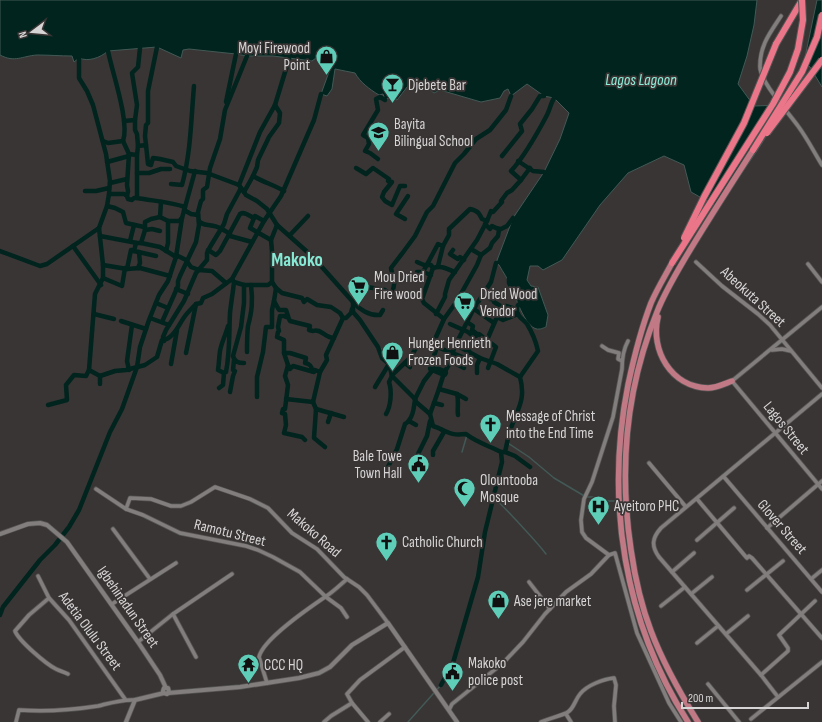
<svg xmlns="http://www.w3.org/2000/svg" width="822" height="722" viewBox="0 0 822 722" font-family="'Sofia Sans Condensed',sans-serif">
  <style>
    .water { fill: #02241e; stroke: #425955 }
    .lines { fill: none; stroke-linecap: round; stroke-linejoin: round }
    .stream { stroke: #425955; stroke-width: 1.5 }
    .canal { stroke: #02241e; stroke-width: 4.5 }
    .river { stroke: #02241e; stroke-width: 8 }
    .minor-casing { stroke: #575454; stroke-width: 5 }
    .tertiary-casing { stroke: #575454; stroke-width: 5.5 }
    .primary-casing { stroke: #575454; stroke-width: 7 }
    .motorway-casing { stroke: #575454; stroke-width: 8 }
    .minor { stroke: #827e7e; stroke-width: 3.5 }
    .tertiary { stroke: #827e7e; stroke-width: 4 }
    .primary { stroke: #c17985; stroke-width: 5.5 }
    .motorway { stroke: #eb7689; stroke-width: 6 }
    .motorway-bridge-casing { stroke: #575454; stroke-width: 8; stroke-linecap: butt }
    .motorway-bridge { stroke: #eb7689; stroke-width: 6 }
    .labels { text-anchor: middle; dominant-baseline: central; stroke-width: 3.5; stroke-linejoin: round; paint-order: stroke }
    .poi-label { font-size: 15px; fill: #d7d4d5; stroke: #393535; text-anchor: start }
    .street-label { font-size: 15px; fill: #d7d4d5; stroke: #393535 }
    .water-label { font-size: 16px; font-style: italic; fill: #8ceed9; stroke: #393535 }
    .district-label { font-size: 19px; font-weight: bold; fill: #85e9d4; stroke: #393535 }
  </style>
  <rect width="100%" height="100%" fill="#393535"/>
  <g class="water">
    <path d="M0,0H757L754,25L747,56L738,84L754,106L783,105L782,112L757,151L718,207L691,192L684,165L664,156L628,173L600,205L562,260L543,270L538,266H530L527,280L531,286L538,287L548,315L546,327C546,327 541,329 540,329C526,332 516,297 511,287C508,279 503,272 499,265L496,263L513,218L544,172L560,139L569,113L554,98L544,96L527,84L511,96L508,89L504,91L500,98L481,102L440,90L434,93L430,90H423L411,82L397,100L391,97L385,100L383,94L379,95C369,89 360,82 355,73L335,69L332,89L327,96L321,94L334,58H316L312,61L273,56H247L236,54L189,49L183,50L181,58L157,47L108,51C100,58 88,62 79,58L74,62L72,56C61,56 49,55 37,55C22,56 15,63 0,55Z"/>
    <polygon points="817,0 822,0 822,87 810,67 804,62"/>
  </g>
  <g class="lines">
    <g class="stream">
      <polyline points="377,346 391,356"/>
      <polyline points="508,443 529,457 554,478 586,497 593,497 605,501 618,501"/>
      <polyline points="462,452 467,435"/>
      <path d="M493,498C502,504 508,512 516,520C526,531 537,542 546,554"/>
      <polyline points="408,722 441,685"/>
    </g>
    <g class="canal">
      <path d="M108,51C112,72 130,122 123,141"/>
      <polyline points="226,102 236,54"/>
      <polyline points="124,121 135,120"/>
      <path d="M103,141L108,143L123,141L129,154L137,155L138,146L146,145L148,164L151,165L153,158L160,159L173,162L176,166L190,171L207,173L239,185L246,195L257,201L267,209L277,225L313,257L353,302V312L360,320L378,347L382,358L389,364L392,376L415,399L416,402L430,414L433,426C448,431 448,436 466,434C476,442 489,446 501,452"/>
      <polyline points="146,145 145,136 146,125 148,123 148,91 157,47"/>
      <polyline points="138,146 137,134 135,130 135,120 137,105 132,73 138,67 140,48"/>
      <path d="M137,155V198C154,201 170,202 185,207"/>
      <polyline points="502,156 522,131 520,124 532,109 540,96 544,96"/>
      <polyline points="378,159 370,153 365,151 369,144 368,138 363,135 378,110 376,99 380,97 385,100"/>
      <polyline points="518,161 533,171 544,172"/>
      <polyline points="107,162 129,156"/>
      <polyline points="356,168 366,174 373,168 389,179 388,181 392,182 384,192 382,197 385,201 392,205 400,186 405,186"/>
      <polyline points="137,173 149,173 161,169 170,169"/>
      <path d="M253,176C263,182 274,185 284,191"/>
      <path d="M521,180L511,171C524,157 538,132 547,115C550,109 551,103 554,98"/>
      <polyline points="110,183 127,179"/>
      <path d="M171,184L182,185C191,152 191,120 194,86"/>
      <polyline points="239,185 260,132 275,105 289,59"/>
      <polyline points="85,191 96,191 109,188"/>
      <polyline points="244,192 253,176 257,167 258,160 269,137 279,123 280,113 275,105"/>
      <polyline points="109,194 124,194 127,196 128,199 132,200 134,198 137,198"/>
      <polyline points="127,196 128,191 127,185 129,154"/>
      <polyline points="161,202 160,217 168,221 168,243 166,251"/>
      <polyline points="107,206 115,208 123,212 126,223 144,227"/>
      <polyline points="184,210 191,214 198,215"/>
      <polyline points="254,218 250,228 271,240"/>
      <polyline points="405,219 396,214 408,196"/>
      <polyline points="168,221 179,221 182,218"/>
      <path d="M199,221C203,226 208,224 214,226C220,227 225,231 230,234V236L252,242"/>
      <polyline points="485,224 490,229 492,226 496,228 500,229"/>
      <polyline points="277,225 271,240 272,251 272,282 276,288 274,301 279,310 286,310 288,316 280,316 278,327 279,331 278,332 277,337 284,340 284,353 288,365 285,376 288,385 285,409 283,409 282,413 285,414 286,425 284,433 302,437 305,440"/>
      <polyline points="99,228 103,265 103,278 95,294 89,370 100,376 100,384"/>
      <polyline points="145,230 152,229 160,231"/>
      <polyline points="290,235 308,216"/>
      <polyline points="100,236 137,243 141,243 145,230 145,222 151,219 160,217"/>
      <polyline points="130,241 134,225"/>
      <polyline points="73,246 101,285"/>
      <polyline points="471,249 481,255"/>
      <path d="M208,250L216,255L220,251L240,214C245,211 249,216 254,218L255,216L264,221"/>
      <polyline points="453,250 450,254 458,259 460,257 464,260"/>
      <polyline points="0,251 40,266 47,264 99,228 107,206 109,194 110,181 106,154 93,105 87,91 79,78 79,58"/>
      <polyline points="134,251 156,256"/>
      <polyline points="176,255 186,260 191,267 199,270 212,271 226,283"/>
      <polyline points="176,257 182,218 195,171"/>
      <path d="M417,262L424,265H431L433,268C442,265 447,269 455,272"/>
      <polyline points="103,265 127,269 140,268 170,276"/>
      <path d="M438,266L443,246L449,235V229L470,209C478,211 479,213 482,219L487,221"/>
      <polyline points="138,268 140,263 139,252"/>
      <polyline points="433,268 422,299 424,303 444,319"/>
      <polyline points="127,269 131,250 134,251 136,243"/>
      <polyline points="417,272 423,272 431,275"/>
      <polyline points="423,272 438,244 443,246"/>
      <polyline points="103,278 122,286 125,268"/>
      <polyline points="509,278 509,283 513,291 517,291"/>
      <path d="M234,282L244,285V303L241,327L233,356C235,362 238,363 244,363"/>
      <path d="M244,285H251C253,301 252,311 248,326C247,334 247,344 247,352"/>
      <polyline points="251,285 268,285 272,282"/>
      <polyline points="276,288 282,293 302,298 304,302 307,299 317,305 331,307 340,313 343,318"/>
      <polyline points="176,289 188,294"/>
      <polyline points="484,294 490,299 493,299 494,302 502,307 506,306 516,309"/>
      <polyline points="457,301 473,310"/>
      <path d="M353,302H359L367,287L385,290L391,294C397,283 393,279 391,268L404,251L415,236L427,212L433,206L455,163L464,154L476,139L490,130L506,110L511,96"/>
      <path d="M353,302C359,309 369,316 380,315L383,310"/>
      <polyline points="156,303 168,308"/>
      <polyline points="502,307 502,313 506,318"/>
      <polyline points="474,309 494,323"/>
      <polyline points="94,314 114,319"/>
      <polyline points="436,314 445,297 445,294 449,280 477,240 487,221 491,211 493,212 502,202 501,201 507,193 512,190 521,180 530,168"/>
      <path d="M286,317H288L290,321L310,326L309,330L313,331C321,328 325,338 334,338"/>
      <polyline points="150,318 169,325"/>
      <polyline points="121,321 146,329"/>
      <polyline points="162,322 178,286 178,281 180,276 196,242 199,225 198,212 201,201 203,199 203,190 207,187 210,168 220,139 225,110 247,56"/>
      <polyline points="467,322 473,326 472,330 477,334"/>
      <polyline points="450,324 468,332 474,337 479,334 496,347 488,368"/>
      <polyline points="487,340 497,317 503,320 518,314"/>
      <polyline points="164,341 163,337 166,330 184,301 196,273 207,260 207,253 210,247 224,224 227,214 241,188"/>
      <polyline points="456,345 480,358 497,364 520,377"/>
      <polyline points="432,346 444,319 457,301 477,265 481,255 490,248 492,243 498,236 499,230 507,226 513,218"/>
      <polyline points="437,347 465,358 469,351"/>
      <polyline points="186,353 196,304"/>
      <path d="M284,353H290L306,358L305,363C310,364 312,366 312,371L315,370L320,372"/>
      <polyline points="451,361 464,368"/>
      <polyline points="405,363 410,367"/>
      <polyline points="171,364 177,330"/>
      <polyline points="288,365 290,369 293,366 314,372"/>
      <polyline points="129,370 127,361 132,325"/>
      <path d="M224,373L218,370C219,364 219,358 220,351C221,344 226,334 228,326"/>
      <polyline points="477,373 477,365 480,358"/>
      <polyline points="392,375 410,358 416,348"/>
      <path d="M100,376L115,371L126,370L145,365L157,357L162,340C173,340 179,324 185,316C188,312 192,308 196,304L201,303L203,298L212,294L232,279L264,221L281,196L314,120L321,94"/>
      <polyline points="375,387 389,364"/>
      <path d="M219,388L223,385L224,373L226,372C230,352 229,333 230,313C231,303 233,292 234,282L232,279"/>
      <path d="M439,389L457,394C459,402 457,409 458,415"/>
      <polyline points="230,392 233,376 235,371 233,370 234,360"/>
      <polyline points="457,394 466,399"/>
      <polyline points="257,397 257,377 263,352 266,327 272,327 272,310 274,301"/>
      <polyline points="286,399 313,402 320,372 327,360 326,355 343,318 346,318 351,313 352,309"/>
      <polyline points="415,399 424,381 431,372 431,365 437,347 427,344"/>
      <polyline points="313,402 316,409 314,438 325,447"/>
      <polyline points="434,403 442,405"/>
      <polyline points="48,405 67,400 66,385 74,375 86,376 89,370"/>
      <polyline points="316,409 344,417"/>
      <path d="M386,414C391,406 392,391 389,382L392,376"/>
      <polyline points="430,414 439,389 444,373 451,361 454,348 473,310 491,282 496,263"/>
      <polyline points="409,421 416,425"/>
      <polyline points="328,422 331,413"/>
      <polyline points="505,452 515,456 530,467"/>
      <polyline points="418,454 427,436 430,421"/>
      <polyline points="433,455 433,451 444,432 442,430"/>
      <path d="M386,471L397,449L405,424C413,419 414,408 415,399"/>
      <polyline points="0,615 3,607 40,560 55,545 69,527 79,510 110,432 122,409 137,367 140,347 149,320 159,295 168,281 176,257 160,247 141,243"/>
      <path d="M441,685L453,663L478,577L485,532L502,462L501,452H505C507,444 508,436 511,428C518,408 526,400 520,377L538,351C536,342 532,332 527,324C524,320 518,317 517,312C516,307 518,304 522,302"/>
    </g>
    <polyline class="river" points="432,368 444,373"/>
    <defs>
      <g id="minor">
        <path d="M781,16C770,33 760,45 760,66C759,81 789,113 798,126C807,138 814,152 822,165"/>
        <polyline points="696,262 722,286 758,314 770,325 822,388"/>
        <polyline points="808,264 822,282"/>
        <polyline points="822,307 732,381 822,489"/>
        <polyline points="602,346 608,350 619,353 618,359 622,361"/>
        <polyline points="772,350 782,349 791,351"/>
        <polyline points="649,463 686,507"/>
        <polyline points="724,477 822,592"/>
        <polyline points="96,489 126,509 143,515 180,533 246,546 258,550 273,557 300,572 326,597 341,608 347,617"/>
        <polyline points="697,499 746,557 747,558 749,556 752,558 822,638"/>
        <polyline points="126,509 130,498 151,499 171,506 181,506 191,502 215,487 250,499 268,508 292,533 317,549 344,577 359,587 367,595 388,623"/>
        <polyline points="767,528 822,481"/>
        <polyline points="113,529 150,579"/>
        <polyline points="697,540 734,508"/>
        <path d="M609,555L586,538L582,532L581,520L584,499L592,482L613,417L622,369C622,359 623,350 628,341"/>
        <polyline points="672,572 694,553"/>
        <polyline points="38,576 49,598 69,620 125,699"/>
        <polyline points="811,579 822,570"/>
        <polyline points="529,582 550,609"/>
        <polyline points="747,590 783,561"/>
        <polyline points="691,594 712,577"/>
        <path d="M49,598L29,615L15,631C19,641 46,664 56,669C60,671 64,672 68,674"/>
        <polyline points="112,604 176,563"/>
        <polyline points="661,606 685,587"/>
        <polyline points="173,614 196,657"/>
        <polyline points="726,634 748,616"/>
        <polyline points="138,642 173,614 232,574"/>
        <polyline points="697,643 718,626"/>
        <polyline points="761,675 788,651 788,648 779,635 815,601"/>
        <path d="M267,683L259,657C263,639 309,608 325,597C333,592 340,585 347,579"/>
        <polyline points="708,684 739,722"/>
        <path d="M778,697L761,675L659,557C651,546 652,538 661,528L822,394"/>
        <polyline points="449,710 452,704 503,663 523,642 545,614 566,592 591,574 609,555 615,553 637,633 669,703 681,722"/>
        <polyline points="566,714 571,722"/>
        <polyline points="751,719 822,662"/>
        <path d="M16,722L19,710C45,712 72,710 98,706C110,703 122,699 135,700"/>
        <polyline points="324,722 331,716 352,703"/>
        <polyline points="368,722 352,703 347,694 360,680 405,647"/>
        <polyline points="380,722 389,714"/>
        <path d="M541,722C547,719 564,715 568,712C574,708 575,700 580,694C587,685 604,679 614,678L616,685L614,706L615,722"/>
      </g>
      <g id="tertiary">
        <polyline points="0,534 28,524 40,523 47,525 67,542 138,642 160,675 166,688"/>
        <polyline points="168,693 240,687 299,678 319,673 330,667 352,645 388,623 457,722"/>
        <polyline points="126,722 135,700 164,693 167,694 169,692 168,688 164,688 163,691 164,693"/>
      </g>
      <g id="primary">
        <path d="M672,263C665,276 657,289 651,303C641,329 634,357 628,385C605,501 624,622 688,722"/>
        <path d="M658,317C650,350 671,387 708,388C716,388 724,384 732,381"/>
        <path d="M698,722C680,693 663,663 651,631C641,605 635,578 631,550C619,470 626,388 657,312C664,294 674,277 684,260C706,223 730,186 753,150"/>
      </g>
      <polyline id="motorway" points="776,44 802,0"/>
    </defs>
    <use href="#minor" class="minor-casing"/>
    <use href="#tertiary" class="tertiary-casing"/>
    <use href="#primary" class="primary-casing"/>
    <use href="#motorway" class="motorway-casing"/>
    <use href="#minor" class="minor"/>
    <use href="#tertiary" class="tertiary"/>
    <use href="#primary" class="primary"/>
    <use href="#motorway" class="motorway"/>
    <defs>
      <g id="motorway-bridge">
        <polyline points="767,133 822,60"/>
        <polyline points="753,150 802,72 817,37 822,15"/>
        <polyline points="684,238 704,197 744,123 776,44"/>
        <polyline points="672,263 773,104 790,72 798,49 803,20 802,0"/>
      </g>
    </defs>
    <use href="#motorway-bridge" class="motorway-bridge-casing"/>
    <use href="#motorway-bridge" class="motorway-bridge"/>
  </g>
  <defs>
    <symbol id="shop-pin" viewBox="-11 -11 22 30"><path d="M0 17L-7.5 6A9.5 9.5 0 1 1 7.5 6Z" fill="#5eceb8" stroke="#393535"/><path d="M-5-2.5h2.3a2.7 3.5 0 0 1 5.4 0H5L5.5 6h-11ZM-1.5-2.5h3a1.5 2.3 0 0 0-3 0Z" fill="#111"/></symbol>
    <symbol id="bar-pin" viewBox="-11 -11 22 30"><path d="M0 17L-7.5 6A9.5 9.5 0 1 1 7.5 6Z" fill="#5eceb8" stroke="#393535"/><path d="M-6-5H6L.8 .8V4.5H3.5V6h-7V4.5H-.8V.8Z" fill="#111"/></symbol>
    <symbol id="school-pin" viewBox="-11 -11 22 30"><path d="M0 17L-7.5 6A9.5 9.5 0 1 1 7.5 6Z" fill="#5eceb8" stroke="#393535"/><path d="M0-5L7-2L0 1L-7-2ZM-4 1L0 2.5L4 1V4Q0 6-4 4Z" fill="#111"/></symbol>
    <symbol id="supermarket-pin" viewBox="-11 -11 22 30"><path d="M0 17L-7.5 6A9.5 9.5 0 1 1 7.5 6Z" fill="#5eceb8" stroke="#393535"/><path d="M-6-5.5h2.5l.6 2H6L4.5 2H-2.5L-4.4-4H-6ZM-1.5 3.2a1.3 1.3 0 1 0 .1 0ZM3 3.2a1.3 1.3 0 1 0 .1 0Z" fill="#111"/></symbol>
    <symbol id="church-pin" viewBox="-11 -11 22 30"><path d="M0 17L-7.5 6A9.5 9.5 0 1 1 7.5 6Z" fill="#5eceb8" stroke="#393535"/><path d="M-1.2-6h2.4v3.5h3.3v2.4h-3.3V6h-2.4V-.1h-3.3v-2.4h3.3Z" fill="#111"/></symbol>
    <symbol id="civic-pin" viewBox="-11 -11 22 30"><path d="M0 17L-7.5 6A9.5 9.5 0 1 1 7.5 6Z" fill="#5eceb8" stroke="#393535"/><path d="M-.6-6.5H3V-4.5H.6V-3L4-1V1h2V6H-6V1h2V-1L-.6-3ZM-1.2 2.5V6h2.4V2.5Z" fill="#111"/></symbol>
    <symbol id="mosque-pin" viewBox="-11 -11 22 30"><path d="M0 17L-7.5 6A9.5 9.5 0 1 1 7.5 6Z" fill="#5eceb8" stroke="#393535"/><path d="M3.5-4.9A6 6 0 1 0 3.5 4.9A5 5 0 1 1 3.5-4.9Z" fill="#111"/></symbol>
    <symbol id="hospital-pin" viewBox="-11 -11 22 30"><path d="M0 17L-7.5 6A9.5 9.5 0 1 1 7.5 6Z" fill="#5eceb8" stroke="#393535"/><path d="M-5-5h3v3.5h4V-5h3V5h-3V1.5h-4V5h-3Z" fill="#111"/></symbol>
    <symbol id="temple-pin" viewBox="-11 -11 22 30"><path d="M0 17L-7.5 6A9.5 9.5 0 1 1 7.5 6Z" fill="#5eceb8" stroke="#393535"/><path d="M0-6L5-2H3V0L6.5 2.5H4V6H1.5V3h-3V6H-4V2.5H-6.5L-3 0V-2H-5Z" fill="#111"/></symbol>
  </defs>
  <g fill-rule="evenodd">
    <use href="#shop-pin" x="314" y="44" width="25" height="34"/>
    <use href="#bar-pin" x="380" y="72" width="25" height="34"/>
    <use href="#school-pin" x="366" y="120" width="25" height="34"/>
    <use href="#supermarket-pin" x="346" y="274" width="25" height="34"/>
    <use href="#supermarket-pin" x="452" y="290" width="25" height="34"/>
    <use href="#shop-pin" x="380" y="340" width="25" height="34"/>
    <use href="#church-pin" x="478" y="412" width="25" height="34"/>
    <use href="#civic-pin" x="406" y="452" width="25" height="34"/>
    <use href="#mosque-pin" x="452" y="476" width="25" height="34"/>
    <use href="#hospital-pin" x="586" y="494" width="25" height="34"/>
    <use href="#church-pin" x="374" y="530" width="25" height="34"/>
    <use href="#shop-pin" x="486" y="588" width="25" height="34"/>
    <use href="#temple-pin" x="236" y="652" width="25" height="34"/>
    <use href="#civic-pin" x="440" y="660" width="25" height="34"/>
  </g>
  <g class="labels">
    <g class="poi-label">
      <text x="310" y="48" text-anchor="end">Moyi Firewood<tspan x="310" dy="17">Point</tspan></text>
      <text x="408" y="85">Djebete Bar</text>
      <text x="394" y="124">Bayita<tspan x="394" dy="17">Bilingual School</tspan></text>
      <text x="374" y="277">Mou Dried<tspan x="374" dy="17">Fire wood</tspan></text>
      <text x="480" y="294">Dried Wood<tspan x="480" dy="17">Vendor</tspan></text>
      <text x="408" y="343">Hunger Henrieth<tspan x="408" dy="17">Frozen Foods</tspan></text>
      <text x="506" y="416">Message of Christ<tspan x="506" dy="17">into the End Time</tspan></text>
      <text x="402" y="456" text-anchor="end">Bale Towe<tspan x="402" dy="17">Town Hall</tspan></text>
      <text x="480" y="480">Olountooba<tspan x="480" dy="17">Mosque</tspan></text>
      <text x="614" y="506">Ayeitoro PHC</text>
      <text x="402" y="542">Catholic Church</text>
      <text x="514" y="601">Ase jere market</text>
      <text x="468" y="663">Makoko<tspan x="468" dy="17">police post</tspan></text>
      <text x="264" y="665">CCC HQ</text>
    </g>
    <g class="street-label">
      <text transform="translate(753 297) rotate(42)">Abeokuta Street</text>
      <text transform="translate(786 428) rotate(51)">Lagos Street</text>
      <text transform="translate(782 527) rotate(49)">Glover Street</text>
      <text transform="translate(230 533) rotate(14)">Ramotu Street</text>
      <text transform="translate(314 533) rotate(41)">Makoko Road</text>
      <text transform="translate(128 607) rotate(55)">Igbehinadun Street</text>
      <text transform="translate(90 631) rotate(53)">Adetia Olulu Street</text>
    </g>
    <g class="water-label">
      <text x="641" y="80">Lagos Lagoon</text>
    </g>
    <g class="district-label">
      <text x="297" y="260">Makoko</text>
    </g>
  </g>
  <g transform="translate(32 32) rotate(254)" stroke="#393535" stroke-width="3" paint-order="stroke">
  <path d="M0-3L7 15L0 10L-7 15Z" fill="#d7d4d5"/>
  <text y="-6" font-size="11" font-weight="bold" text-anchor="middle" fill="#d7d4d5">N</text>
  </g>
  <path d="M682 702v6h126v-6" fill="none" stroke="#d7d4d5" stroke-width="2"/>
  <text x="688" y="702" font-size="12" fill="#d7d4d5" stroke="#393535" stroke-width="3" paint-order="stroke">200 m</text>
</svg>
